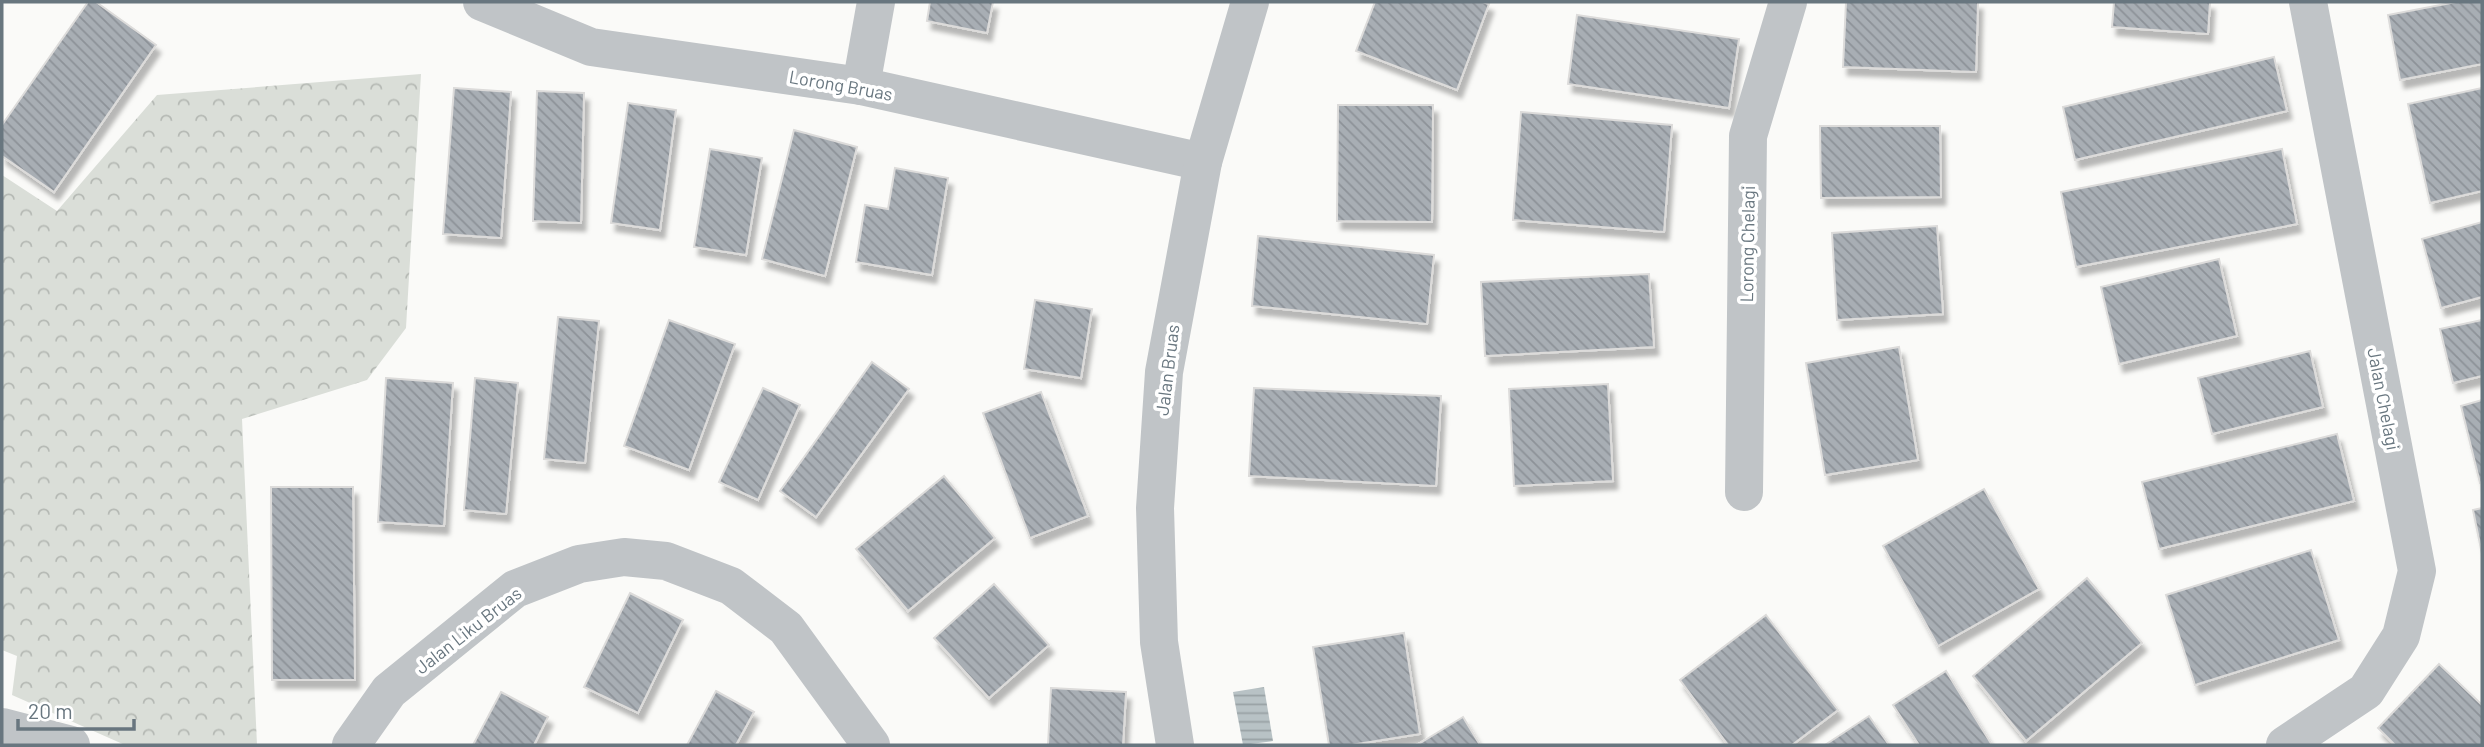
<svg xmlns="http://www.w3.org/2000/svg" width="2484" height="747" viewBox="0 0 2484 747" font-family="Barlow,sans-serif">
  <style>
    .forest { fill: url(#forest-crowns) }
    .water { fill: url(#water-rules) }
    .building { fill: url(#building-back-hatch); stroke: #dcdbda; stroke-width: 2; filter: url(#shadow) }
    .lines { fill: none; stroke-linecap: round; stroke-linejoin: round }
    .minor { stroke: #c0c4c7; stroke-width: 38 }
    .labels { text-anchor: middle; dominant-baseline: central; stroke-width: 7; stroke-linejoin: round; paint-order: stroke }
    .street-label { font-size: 18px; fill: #68767f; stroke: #fff }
  </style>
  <defs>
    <pattern id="forest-crowns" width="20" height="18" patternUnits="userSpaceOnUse" patternTransform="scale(1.75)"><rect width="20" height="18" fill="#daded8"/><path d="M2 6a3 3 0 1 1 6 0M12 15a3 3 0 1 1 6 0" fill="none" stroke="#b5b9b4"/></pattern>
    <pattern id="water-rules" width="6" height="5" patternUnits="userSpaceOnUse" patternTransform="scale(1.75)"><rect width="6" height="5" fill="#b8c2c5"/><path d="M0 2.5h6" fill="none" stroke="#99a2a5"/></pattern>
    <pattern id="building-back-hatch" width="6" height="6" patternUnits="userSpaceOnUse" patternTransform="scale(1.75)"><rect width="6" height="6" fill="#a8aeb4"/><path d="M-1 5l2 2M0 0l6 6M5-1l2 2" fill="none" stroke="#8d9298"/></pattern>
    <filter id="shadow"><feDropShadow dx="4.5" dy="8" stdDeviation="2" flood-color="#0004"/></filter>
  </defs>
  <rect width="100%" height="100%" fill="#fafaf8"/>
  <polygon class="forest" points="421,74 406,328 367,380 242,419 257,745 125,745 12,695 17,656 2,650 2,175 57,211 157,95"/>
  <polygon class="water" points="1264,687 1273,741 1243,745 1233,692"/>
  <g class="building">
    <polygon points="88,2 96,2 156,45 54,192 2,156 2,125"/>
    <polygon points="930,2 993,2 987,33 927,21"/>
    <polygon points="1375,2 1482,2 1489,4 1457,90 1356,51"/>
    <polygon points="1846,2 1978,2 1976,72 1843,67"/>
    <polygon points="2114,2 2210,2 2208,34 2112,27"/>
    <polygon points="2456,2 2482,2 2482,64 2400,80 2388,15"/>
    <polygon points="1577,15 1739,39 1729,108 1568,84"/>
    <polygon points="2274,57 2287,111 2075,160 2063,107"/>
    <polygon points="454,88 511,92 501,238 443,234"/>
    <polygon points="2482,88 2482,191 2430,203 2408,104"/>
    <polygon points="537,91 584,93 581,223 533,221"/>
    <polygon points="628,103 676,110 660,230 611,223"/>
    <polygon points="1338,105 1433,105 1432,222 1337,221"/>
    <polygon points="1521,112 1672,125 1664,232 1513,220"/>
    <polygon points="1820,126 1940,126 1941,197 1821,198"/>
    <polygon points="794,130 857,147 825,276 762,259"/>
    <polygon points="710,149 762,158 746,255 694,247"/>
    <polygon points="2282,149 2297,224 2076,267 2061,192"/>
    <polygon points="895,168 948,178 932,275 856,262 865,205 888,209"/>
    <polygon points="2482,222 2482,297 2441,308 2422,239"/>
    <polygon points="1937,226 1943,314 1837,320 1832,233"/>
    <polygon points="1258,236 1434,255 1427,324 1252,306"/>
    <polygon points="2219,259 2237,336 2119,364 2101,287"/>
    <polygon points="1649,274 1654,347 1485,356 1481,282"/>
    <polygon points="1035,300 1092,309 1081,378 1024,369"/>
    <polygon points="558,317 599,321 585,463 544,459"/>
    <polygon points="669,320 735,344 689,470 624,446"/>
    <polygon points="2482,320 2482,376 2453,383 2440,329"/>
    <polygon points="1899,347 1918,460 1825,475 1806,363"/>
    <polygon points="2310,351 2323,407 2212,434 2198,378"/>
    <polygon points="872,362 909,389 816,517 780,491"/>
    <polygon points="386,378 453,383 444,526 378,522"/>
    <polygon points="475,378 518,383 506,514 464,510"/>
    <polygon points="1608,384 1613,481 1514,486 1509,389"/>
    <polygon points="763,388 800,405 758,500 719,482"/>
    <polygon points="1254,388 1441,396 1436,486 1249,476"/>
    <polygon points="1041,392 1088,516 1030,538 983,413"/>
    <polygon points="2482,400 2482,482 2480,483 2461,406"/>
    <polygon points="2337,434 2354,501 2159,549 2142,482"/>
    <polygon points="944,476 995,538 908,611 856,549"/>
    <polygon points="271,487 353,487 355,680 272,680"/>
    <polygon points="1984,489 2039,589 1938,646 1883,546"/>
    <polygon points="2482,508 2482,554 2473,510"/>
    <polygon points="2311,550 2339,640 2195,685 2166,595"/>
    <polygon points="2087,578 2142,643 2026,741 1973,676"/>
    <polygon points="994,584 1049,645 989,698 934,638"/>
    <polygon points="630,593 683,620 638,713 584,687"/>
    <polygon points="1766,615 1838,710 1792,745 1728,745 1680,680"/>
    <polygon points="1404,633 1420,734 1351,745 1329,745 1313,647"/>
    <polygon points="2439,664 2482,705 2482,745 2395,745 2378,728"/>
    <polygon points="1946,671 1992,745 1919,745 1893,705"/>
    <polygon points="1051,688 1126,692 1123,745 1048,745"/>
    <polygon points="716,691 754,712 736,745 687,745"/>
    <polygon points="501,692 548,717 534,745 473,745"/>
    <polygon points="1869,716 1889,745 1825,745"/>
    <polygon points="1463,717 1480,745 1417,745"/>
  </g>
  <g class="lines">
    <g class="minor">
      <polyline points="482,2 591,47 861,86 1203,162"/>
      <polyline points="861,86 876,2"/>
      <polyline points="1744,492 1748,136 1788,2"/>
      <polyline points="2,727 71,745"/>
      <polyline points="351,745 389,691 515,589 579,564 624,557 666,561 731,586 786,628 871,745"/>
      <polyline points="1175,745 1159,642 1155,508 1164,372 1203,162 1250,2"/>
      <polyline points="2285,745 2366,691 2401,636 2417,571 2308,2"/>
    </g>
  </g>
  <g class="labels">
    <g class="street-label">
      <text transform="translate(841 85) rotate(10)">Lorong Bruas</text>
      <text transform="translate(1747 244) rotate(-89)">Lorong Chelagi</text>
      <text transform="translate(1167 370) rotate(-83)">Jalan Bruas</text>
      <text transform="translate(2384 399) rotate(79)">Jalan Chelagi</text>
      <text transform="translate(468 630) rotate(-38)">Jalan Liku Bruas</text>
    </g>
  </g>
  <rect width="2484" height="747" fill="none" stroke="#68767f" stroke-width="7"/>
  <path d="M18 719v10h116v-10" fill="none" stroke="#68767f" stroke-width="3.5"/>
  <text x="28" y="719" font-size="21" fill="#68767f" stroke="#ffffff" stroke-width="5" paint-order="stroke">20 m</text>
</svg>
